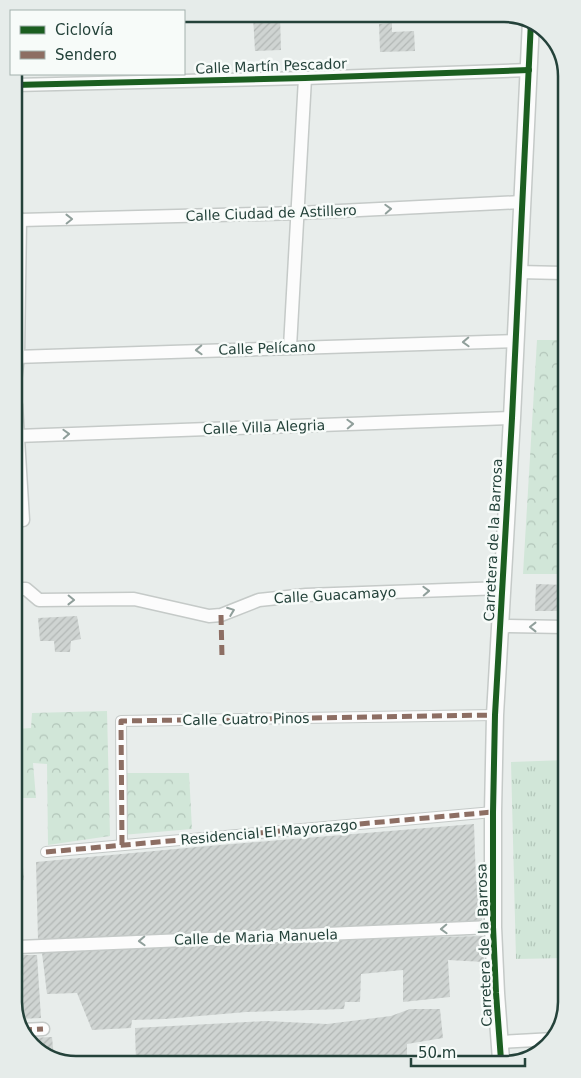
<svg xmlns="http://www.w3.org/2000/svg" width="581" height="1078" viewBox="0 0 581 1078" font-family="'DejaVu Sans',sans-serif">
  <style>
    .grass { fill: url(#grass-tufts) }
    .park { fill: url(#park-crowns) }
    .building { fill: url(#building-hatch) }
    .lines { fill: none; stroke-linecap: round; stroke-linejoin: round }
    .pedestrian-casing { stroke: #c5cac8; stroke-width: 12 }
    .minor-casing { stroke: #c5cac8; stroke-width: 15 }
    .tertiary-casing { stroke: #c5cac8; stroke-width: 19 }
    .pedestrian { stroke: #fcfcfc; stroke-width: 10 }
    .minor { stroke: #fcfcfc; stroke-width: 12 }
    .tertiary { stroke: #fcfcfc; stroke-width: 16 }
    .quiet { stroke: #8d6e63; stroke-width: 5; stroke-dasharray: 10 5; stroke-linecap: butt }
    .cycleway-casing { stroke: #f7fbf9; stroke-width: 9 }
    .cycleway { stroke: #1b5e20; stroke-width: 6 }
    .oneway { stroke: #909f9b }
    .labels { text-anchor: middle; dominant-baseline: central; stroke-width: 5; stroke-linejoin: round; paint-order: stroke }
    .street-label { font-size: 14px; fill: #24423a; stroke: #f7fbf9 }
    .rim { fill: none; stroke: #24423a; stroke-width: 2.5 }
  </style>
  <defs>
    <pattern id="grass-tufts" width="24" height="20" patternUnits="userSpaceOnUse" patternTransform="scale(1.25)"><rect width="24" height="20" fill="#d1e6d8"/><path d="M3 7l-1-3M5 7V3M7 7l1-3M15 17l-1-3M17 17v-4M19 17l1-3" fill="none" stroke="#b3c6ba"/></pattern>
    <pattern id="park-crowns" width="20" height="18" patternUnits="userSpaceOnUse" patternTransform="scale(1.25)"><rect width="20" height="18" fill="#d1e6d8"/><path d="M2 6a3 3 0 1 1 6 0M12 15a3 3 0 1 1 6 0" fill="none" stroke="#b3c6ba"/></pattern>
    <pattern id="building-hatch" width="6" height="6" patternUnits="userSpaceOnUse" patternTransform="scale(1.25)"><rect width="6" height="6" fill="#cfd4d2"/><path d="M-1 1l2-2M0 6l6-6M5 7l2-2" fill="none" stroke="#b2b7b5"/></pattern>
  </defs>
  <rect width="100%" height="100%" fill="#e8edeb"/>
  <polygon class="grass" points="566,760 567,958 516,959 511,762"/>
  <g class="park">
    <polygon points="537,340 564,340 565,574 523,574"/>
    <polygon points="107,711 110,836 48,845 47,764 33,763 36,798 17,798 17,729 31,728 32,713"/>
    <polygon points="121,773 189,773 192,829 122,835"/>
  </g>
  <g class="building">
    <polygon points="280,15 281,50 255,51 253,16"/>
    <polygon points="392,23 392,32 414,31 415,51 380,52 379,24"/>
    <polygon points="536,584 565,585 565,611 535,611"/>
    <polygon points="77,616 81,639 71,641 70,652 55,652 54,641 40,641 38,618"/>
    <polygon points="474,824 476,882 482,883 482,921 38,940 36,862 197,847"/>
    <polygon points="18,855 22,855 24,880 18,881"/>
    <polygon points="484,936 484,962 448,960 450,997 403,1002 403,970 361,974 360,1002 345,1002 344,1009 246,1012 165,1019 132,1020 131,1028 92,1030 77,993 47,994 42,953 293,940"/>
    <polygon points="18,955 37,955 41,1018 19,1019"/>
    <polygon points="410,1009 440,1009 443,1038 407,1044 407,1061 136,1063 135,1028 266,1021 327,1024 391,1016"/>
    <polygon points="52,1037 54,1058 41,1054 28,1038"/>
  </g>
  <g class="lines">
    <defs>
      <g id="pedestrian">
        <polyline points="122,845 121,721 495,715"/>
        <polyline points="46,852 493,812"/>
      </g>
      <g id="minor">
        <polyline points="14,85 305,78 529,70"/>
        <polyline points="15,214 20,220 18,356 15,382"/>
        <polyline points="20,220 299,213 521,202"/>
        <polyline points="518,272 563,273"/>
        <polyline points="290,347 305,78"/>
        <polyline points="15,357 515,341"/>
        <polyline points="16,405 23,520"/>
        <polyline points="17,436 512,418"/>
        <polyline points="16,589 26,589 39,600 134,599 209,616 221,615 259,600 306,595 503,588"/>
        <polyline points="501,626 565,627"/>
        <polyline points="18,947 493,927"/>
        <polyline points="22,1030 43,1029"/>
        <polyline points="500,1042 554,1039"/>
      </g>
      <polyline id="tertiary" points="501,1060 496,993 493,927 493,812 495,715 512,418 531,21"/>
    </defs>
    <use href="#pedestrian" class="pedestrian-casing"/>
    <use href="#minor" class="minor-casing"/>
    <use href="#tertiary" class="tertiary-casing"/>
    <use href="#pedestrian" class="pedestrian"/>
    <use href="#minor" class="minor"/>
    <use href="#tertiary" class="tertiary"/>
    <g class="quiet">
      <polyline points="221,615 222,657"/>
      <polyline points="122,845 121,721 495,715"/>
      <polyline points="46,852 493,812"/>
      <polyline points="22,1030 43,1029"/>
    </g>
    <defs>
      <g id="cycleway">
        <polyline points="14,85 305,78 529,70"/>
        <polyline points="501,1060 496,993 493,927 493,812 495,715 512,418 531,21"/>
      </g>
    </defs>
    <use href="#cycleway" class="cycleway-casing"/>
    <use href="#cycleway" class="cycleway"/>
  </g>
  <defs><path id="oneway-chevron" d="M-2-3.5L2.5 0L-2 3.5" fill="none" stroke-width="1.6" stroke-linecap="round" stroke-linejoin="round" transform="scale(1.25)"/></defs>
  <g class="oneway">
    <use href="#oneway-chevron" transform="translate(388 209) rotate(-3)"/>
    <use href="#oneway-chevron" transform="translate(69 219) rotate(-1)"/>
    <use href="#oneway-chevron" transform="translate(466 342) rotate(178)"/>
    <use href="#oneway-chevron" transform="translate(199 350) rotate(178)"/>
    <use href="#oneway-chevron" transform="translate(350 424) rotate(-2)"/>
    <use href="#oneway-chevron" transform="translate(66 434) rotate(-2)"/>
    <use href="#oneway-chevron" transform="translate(426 591) rotate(-2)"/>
    <use href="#oneway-chevron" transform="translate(71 600) rotate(1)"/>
    <use href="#oneway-chevron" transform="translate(231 611) rotate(-21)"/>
    <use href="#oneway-chevron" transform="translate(533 627) rotate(-180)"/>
    <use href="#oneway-chevron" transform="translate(444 929) rotate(178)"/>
    <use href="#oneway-chevron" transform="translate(142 941) rotate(178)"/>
  </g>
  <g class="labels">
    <g class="street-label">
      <text transform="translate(271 66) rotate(-2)">Calle Martín Pescador</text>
      <text transform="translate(271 213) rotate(-2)">Calle Ciudad de Astillero</text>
      <text transform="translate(267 348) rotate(-2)">Calle Pelícano</text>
      <text transform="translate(264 427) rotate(-2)">Calle Villa Alegria</text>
      <text transform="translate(493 540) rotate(-87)">Carretera de la Barrosa</text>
      <text transform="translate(335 595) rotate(-3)">Calle Guacamayo</text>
      <text transform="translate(246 719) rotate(-1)">Calle Cuatro Pinos</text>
      <text transform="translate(269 832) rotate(-5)">Residencial El Mayorazgo</text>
      <text transform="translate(256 937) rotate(-2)">Calle de Maria Manuela</text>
      <text transform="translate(484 945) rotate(-92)">Carretera de la Barrosa</text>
    </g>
  </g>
  <path d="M0 0H581V1078H0ZM76 22H504A54 54 0 0 1 558 76V1002A54 54 0 0 1 504 1056H76A54 54 0 0 1 22 1002V76A54 54 0 0 1 76 22Z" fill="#e6ecea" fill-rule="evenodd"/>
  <path class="rim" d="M76 22H504A54 54 0 0 1 558 76V1002A54 54 0 0 1 504 1056H76A54 54 0 0 1 22 1002V76A54 54 0 0 1 76 22Z"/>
  <rect x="10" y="10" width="175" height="65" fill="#f7fbf9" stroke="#a3b1ad"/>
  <rect x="20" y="26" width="25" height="8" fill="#1b5e20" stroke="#a3b1ad"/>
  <text x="55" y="35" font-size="15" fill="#24423a">Ciclovía</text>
  <rect x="20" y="51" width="25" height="8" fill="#8d6e63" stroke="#a3b1ad"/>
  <text x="55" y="60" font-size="15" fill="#24423a">Sendero</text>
  <path d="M411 1058v8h114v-8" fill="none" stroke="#24423a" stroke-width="2.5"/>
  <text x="418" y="1058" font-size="15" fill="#24423a" stroke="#f7fbf9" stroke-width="4" paint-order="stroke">50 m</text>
</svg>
